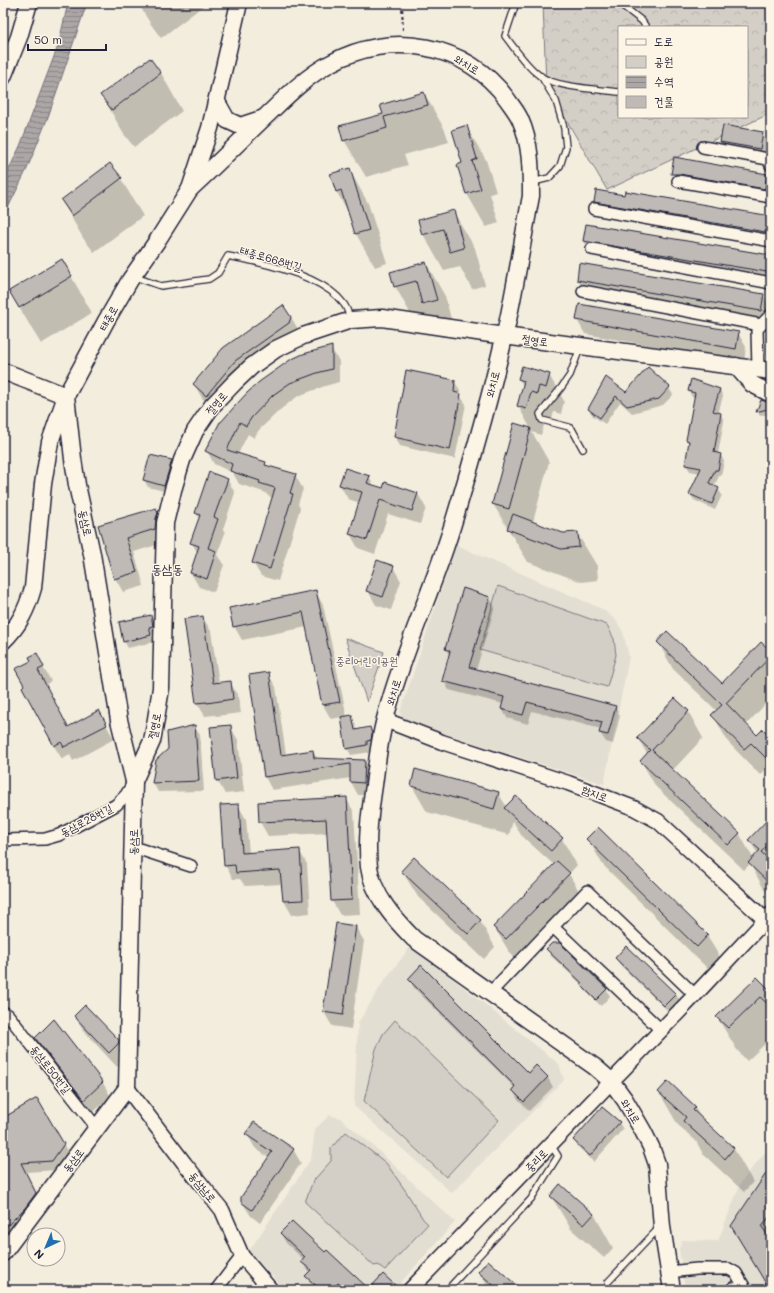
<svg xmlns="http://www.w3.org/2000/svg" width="774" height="1293" viewBox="0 0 774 1293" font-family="Mali,'Poor Story',sans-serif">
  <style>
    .built { fill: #e3ded2 }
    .forest { fill: url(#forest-crowns); stroke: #7b7880; fill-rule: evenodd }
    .green { fill: #d4cfc6; stroke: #7b7880 }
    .water { fill: url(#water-rules); stroke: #75727b }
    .shadow { fill: #0003 }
    .building { fill: #bfbab6; stroke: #22223b }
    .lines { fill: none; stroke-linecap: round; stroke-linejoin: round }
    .service-casing { stroke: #22223b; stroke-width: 8 }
    .minor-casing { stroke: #22223b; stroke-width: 14 }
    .tertiary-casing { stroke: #22223b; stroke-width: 17 }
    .secondary-casing { stroke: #22223b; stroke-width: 19 }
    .path { stroke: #22223b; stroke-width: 2; stroke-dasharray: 3 3; stroke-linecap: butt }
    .service { stroke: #fcf5e5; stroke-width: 5.5 }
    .minor { stroke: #fcf5e5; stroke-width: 11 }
    .tertiary { stroke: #fcf5e5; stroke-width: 14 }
    .secondary { stroke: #fcf5e5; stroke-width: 16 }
    .labels { text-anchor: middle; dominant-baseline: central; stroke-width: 3; stroke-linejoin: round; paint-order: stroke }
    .street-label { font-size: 11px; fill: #22223b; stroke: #fcf5e5 }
    .park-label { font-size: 11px; fill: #575665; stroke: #fcf5e5 }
    .quarter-label { font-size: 13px; fill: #22223b; stroke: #fcf5e5 }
  </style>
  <defs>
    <pattern id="forest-crowns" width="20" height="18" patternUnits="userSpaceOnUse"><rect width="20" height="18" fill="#d4cfc6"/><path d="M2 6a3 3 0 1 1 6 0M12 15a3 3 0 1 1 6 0" fill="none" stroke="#b6b1ab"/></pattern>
    <pattern id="water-rules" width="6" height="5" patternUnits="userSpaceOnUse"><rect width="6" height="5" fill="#aca7a6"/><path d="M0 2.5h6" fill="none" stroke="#8c8888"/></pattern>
  </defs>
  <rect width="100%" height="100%" fill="#f3edde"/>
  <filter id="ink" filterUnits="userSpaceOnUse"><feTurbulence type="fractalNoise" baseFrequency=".025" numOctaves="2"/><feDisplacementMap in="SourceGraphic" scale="8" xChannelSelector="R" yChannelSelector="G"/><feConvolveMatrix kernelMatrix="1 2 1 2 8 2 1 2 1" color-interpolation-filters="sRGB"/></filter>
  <g filter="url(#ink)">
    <g class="built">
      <polygon points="456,545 602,609 615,619 623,632 629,657 604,784 403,720 400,713"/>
      <polygon points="410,947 431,961 559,1064 564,1080 452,1193 354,1106 358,1023 382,984"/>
      <polygon points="330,1115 340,1118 369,1142 455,1222 394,1290 285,1290 249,1251 311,1159 315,1129"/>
      <polygon points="771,1145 771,1290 685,1290 679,1249 682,1240 718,1241 741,1182"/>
    </g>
    <path class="forest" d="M543,3H771V113L607,190L546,85ZM619,27H747V117H619Z"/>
    <g class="green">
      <polygon points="498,586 607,625 614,639 616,655 607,687 480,650"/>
      <polygon points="345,638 384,652 367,702"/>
      <polygon points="395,1020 499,1120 446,1177 364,1101 376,1049 383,1034"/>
      <polygon points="346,1132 386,1163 405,1190 423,1219 428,1224 385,1270 378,1265 374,1266 305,1202 313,1181 331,1161 331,1148"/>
    </g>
    <polygon class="water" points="68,3 87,3 48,117 27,169 3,218 3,182 20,146 58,46"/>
    <g class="shadow">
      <polygon points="138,3 207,3 161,38 150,23"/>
      <polygon points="150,59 161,73 182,111 134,147 123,133 102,95"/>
      <polygon points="424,93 445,130 449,142 404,155 408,165 366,177 344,140 384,114"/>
      <polygon points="466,126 486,160 496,192 490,194 499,223 486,227 467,194 463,164"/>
      <polygon points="762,133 770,147 768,162 730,155 721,142"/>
      <polygon points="110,164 121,179 143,216 94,252 83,238 62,201"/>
      <polygon points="349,169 368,203 387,263 375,267 356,234 349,213 336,191"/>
      <polygon points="672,174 767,174 771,182 771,202 680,187"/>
      <polygon points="595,202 771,217 771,232 631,208 631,210 771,234 771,245 603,216"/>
      <polygon points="453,211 475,248 485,285 472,289 460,267 444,271 423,234"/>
      <polygon points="584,241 770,256 771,259 771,285 592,255"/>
      <polygon points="426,263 445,296 455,334 442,337 430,315 414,320 395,286"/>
      <polygon points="71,276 92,313 41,344 10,292"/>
      <polygon points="578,280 763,295 771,309 768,325 586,294"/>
      <polygon points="291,317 299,331 215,409 202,398 194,384"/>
      <polygon points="577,320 738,333 746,347 744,362 585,334"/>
      <polygon points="331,348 339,361 339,382 325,386 298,396 281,409 259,430 254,438 248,434 238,454 265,463 267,467 295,475 303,489 298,504 300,508 278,581 261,576 253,563 273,498 268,496 266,493 239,484 233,473 214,464 207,451 220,423"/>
      <polygon points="549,375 564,401 561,414 554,412 552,419 546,418 541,435 532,432 549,462 533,522 563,534 577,533 597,566 598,580 581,582 528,562 493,504 515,424 531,429 518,406 524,387 519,379"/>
      <polygon points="606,379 626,393 669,388 673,395 663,405 632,413 620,402 605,424 593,416 589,409"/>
      <polygon points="454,381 460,390 459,394 466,404 455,459 400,446 395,437"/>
      <polygon points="720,390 723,396 718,413 721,414 724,421 718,454 720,454 724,461 721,476 719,476 714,487 718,489 722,495 715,510 694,500 690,494 700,473 690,471 686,465 689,444 687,440 695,398 692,397 689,391"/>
      <polygon points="762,401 771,404 771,413 760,416 758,412"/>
      <polygon points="171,461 175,468 168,492 148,487 144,480"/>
      <polygon points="369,477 374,486 384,489 386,483 418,494 426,508 420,524 388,514 375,554 358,548 350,534 360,503 348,499 340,485"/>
      <polygon points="227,479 235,493 223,529 225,533 217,555 224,565 214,592 199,587 191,573 198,554 192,543 200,519 196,513"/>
      <polygon points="155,509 163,523 163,543 134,552 144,586 123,592 115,578 99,526"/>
      <polygon points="393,567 401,581 391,610 376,605 368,591"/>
      <polygon points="315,591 323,605 347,717 351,716 355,723 357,731 370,728 374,735 374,747 370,748 371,752 351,755 347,748 342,717 331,719 323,705 307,627 242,640 234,626"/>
      <polygon points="490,598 495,607 476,670 615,706 620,716 613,744 606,742 600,733 601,729 532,711 528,724 507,718 502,709 503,704 449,690 443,680 450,657 446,649"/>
      <polygon points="151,616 155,623 156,633 152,634 154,642 128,648 124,641"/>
      <polygon points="203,618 211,631 219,683 230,682 238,696 241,713 216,716 215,715 205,716 197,703"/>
      <polygon points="658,642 722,685 771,653 771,698 746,725 757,737 771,738 771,773 766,768 760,775 728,742 713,715 717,711 673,669"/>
      <polygon points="36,655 51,681 45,685 68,728 99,712 114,739 73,761 70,755 62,759 54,746 25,686"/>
      <polygon points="268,674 276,687 286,755 313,751 317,759 365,761 372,774 371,795 358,795 351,782 351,778 272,790 265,777"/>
      <polygon points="688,711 703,738 672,771 739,833 753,858 758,854 749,840 771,817 771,896 764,889 750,864 744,870 656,787 641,761 647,754 638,738"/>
      <polygon points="194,726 200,735 204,791 158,792 153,783"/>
      <polygon points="230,726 238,740 244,792 225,794 217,780"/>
      <polygon points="412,786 498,793 507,807 562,839 577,865 569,874 584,900 522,965 510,953 494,927 554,865 521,835 513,821 509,835 427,812"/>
      <polygon points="346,798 354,812 360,914 340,915 332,901 328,833 268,836 260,822"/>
      <polygon points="238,805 246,819 249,853 299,850 307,864 310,913 292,915 284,901 282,884 245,886 240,879 233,879 225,865"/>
      <polygon points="598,828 707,936 723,962 712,973 603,865 588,839"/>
      <polygon points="402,871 480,921 495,947 484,959 418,897"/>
      <polygon points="337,924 356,927 364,941 351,1029 332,1026 324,1012"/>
      <polygon points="547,949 606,989 610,996 601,1006 585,991 581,984 551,956"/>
      <polygon points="616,959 676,994 680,1001 669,1012 620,965"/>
      <polygon points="409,979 529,1074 536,1067 548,1078 553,1087 529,1111 518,1100 513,1090 515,1088 414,988"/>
      <polygon points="771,987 771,1038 747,1061 737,1050 717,1017 768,990"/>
      <polygon points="75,1016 118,1041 126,1055 126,1058 117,1067 83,1030"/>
      <polygon points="54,1020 103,1083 111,1097 92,1113 44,1052 36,1038"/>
      <polygon points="659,1092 695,1108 702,1120 734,1149 753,1182 744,1192 703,1154 696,1141 678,1125"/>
      <polygon points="37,1100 69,1154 57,1170 26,1172 41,1203 3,1252 3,1120"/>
      <polygon points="619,1123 623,1129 594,1162 578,1147 574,1140"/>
      <polygon points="247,1134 293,1149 301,1163 260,1223 251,1216 242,1202 269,1158 255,1148"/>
      <polygon points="771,1168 771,1231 767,1236 771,1242 771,1290 733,1226"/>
      <polygon points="551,1196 594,1214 613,1248 604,1258 571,1229"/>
      <polygon points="281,1234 325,1254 369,1290 317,1290 312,1285 307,1276 310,1273 302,1262 304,1260 286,1243"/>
      <polygon points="479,1272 521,1290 490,1290"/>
      <polygon points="395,1286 397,1290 369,1290"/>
    </g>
    <g class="building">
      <polygon points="150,58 161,73 112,110 100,95"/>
      <polygon points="424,92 428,105 384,117 387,128 343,141 339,126 383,114 380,105"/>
      <polygon points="467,125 477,159 472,161 481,189 466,194 457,165 462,163 452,130"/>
      <polygon points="723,125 763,132 760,149 720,142"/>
      <polygon points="674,157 767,174 765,189 679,174 671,174"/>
      <polygon points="110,163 122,178 72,216 61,200"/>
      <polygon points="350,168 369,230 355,234 341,190 336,192 330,174"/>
      <polygon points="596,190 624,195 625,191 771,216 771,233 594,202"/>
      <polygon points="454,210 464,248 450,252 443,229 422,235 418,220"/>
      <polygon points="586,224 770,255 767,272 583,241"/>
      <polygon points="62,259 72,276 19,308 9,291"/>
      <polygon points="426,262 437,300 422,304 416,281 394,287 390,272"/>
      <polygon points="579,263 764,294 761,311 577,280"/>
      <polygon points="579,304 739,332 736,349 576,320"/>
      <polygon points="283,305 291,317 289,323 235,361 206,396 193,384 223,348"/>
      <polygon points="332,346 332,369 317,373 290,383 273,395 252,417 246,426 240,422 227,450 266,462 265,465 296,474 290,493 293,494 270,569 252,563 275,488 259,483 260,481 230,471 232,464 205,451 220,422 221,422 235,406 247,393 259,382 290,360 303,354"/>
      <polygon points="522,366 550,374 546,388 539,386 537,394 531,392 526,409 517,406 524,381 518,379"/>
      <polygon points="648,367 670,387 659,399 627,406 616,396 600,418 588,409 606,377 626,392"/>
      <polygon points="406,370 455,380 454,392 461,394 450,450 394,437"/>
      <polygon points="691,379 720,389 713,411 721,413 714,452 721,454 718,470 715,470 709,483 719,488 712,504 689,494 701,468 685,465 689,441 686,440 695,393 688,391"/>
      <polygon points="761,400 771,403 771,408 756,412"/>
      <polygon points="514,423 531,428 509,509 492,504"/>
      <polygon points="150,455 172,460 164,486 143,480"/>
      <polygon points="345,468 370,476 367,483 383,488 385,482 418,493 412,511 380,500 367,540 349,534 362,492 339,485"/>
      <polygon points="209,472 228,479 214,517 218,519 208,548 216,551 207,579 190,573 199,546 190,543 200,515 195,513"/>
      <polygon points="156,508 158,513 156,518 155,529 126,538 137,572 114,579 98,525"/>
      <polygon points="513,514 563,533 578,532 579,547 561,549 507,529"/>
      <polygon points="377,560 394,566 383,597 366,591"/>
      <polygon points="463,588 490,597 469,667 616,706 608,735 599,733 602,722 527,702 523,715 501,709 504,697 442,681 450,651 445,649"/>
      <polygon points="316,590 340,702 322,705 303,612 233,627 229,608"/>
      <polygon points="151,615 153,626 149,627 151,635 123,642 119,622"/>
      <polygon points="203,616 213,683 231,681 233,699 207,703 207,702 196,703 184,619"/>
      <polygon points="667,631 722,683 761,642 771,651 771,656 726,703 757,735 763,729 771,737 771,763 751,743 744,749 711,715 722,705 657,642"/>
      <polygon points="37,653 44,667 38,670 68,727 99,710 107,725 64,747 61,742 54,746 22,687 24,685 15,669 31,661 29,657"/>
      <polygon points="269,672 281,755 313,750 314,758 365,760 364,783 350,782 350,764 264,777 249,675"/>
      <polygon points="675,698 689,711 652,750 740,833 728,845 640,761 650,750 637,738"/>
      <polygon points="352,715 355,730 370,727 372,734 371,740 367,741 367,745 346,749 341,717"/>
      <polygon points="195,725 199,781 152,783 156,760 168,749 167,732"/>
      <polygon points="231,725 237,778 216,781 210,727"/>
      <polygon points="415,769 499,792 494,809 411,786"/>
      <polygon points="516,796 563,838 551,851 504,808"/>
      <polygon points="347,797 352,900 331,901 326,819 259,822 258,802"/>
      <polygon points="239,804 242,853 300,849 303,900 283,901 280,870 236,873 235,865 224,866 220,805"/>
      <polygon points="771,816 771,842 761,852 771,861 771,885 748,863 760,850 748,840"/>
      <polygon points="598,827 708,935 697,947 586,839"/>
      <polygon points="414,857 481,920 468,934 401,871"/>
      <polygon points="557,861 570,873 506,939 493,927"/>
      <polygon points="336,923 356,926 343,1015 323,1012"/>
      <polygon points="552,943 560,943 607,989 596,1000 580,984 582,983 546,949"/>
      <polygon points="626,946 676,994 664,1006 615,958"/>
      <polygon points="421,965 529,1073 536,1065 548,1077 524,1102 512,1090 515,1086 408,979"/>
      <polygon points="757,977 771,991 771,1007 760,997 728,1028 716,1017"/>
      <polygon points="85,1005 119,1040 118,1044 109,1053 74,1016"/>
      <polygon points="54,1019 103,1082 84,1100 35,1038"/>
      <polygon points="668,1081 696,1107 693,1110 734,1148 725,1159 683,1121 686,1117 658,1092"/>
      <polygon points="37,1098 64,1144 52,1161 21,1163 36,1193 25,1208 3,1230 3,1118"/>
      <polygon points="602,1107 620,1122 590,1156 573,1140"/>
      <polygon points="254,1122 294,1149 252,1210 241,1202 241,1197 272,1152 245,1134"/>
      <polygon points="771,1166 771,1214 762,1227 771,1240 771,1290 770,1290 731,1226"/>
      <polygon points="560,1184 594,1214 584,1225 550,1196"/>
      <polygon points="292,1221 325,1252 327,1250 369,1289 383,1274 396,1286 392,1290 346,1290 338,1283 331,1290 321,1290 305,1276 311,1270 301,1262 305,1257 280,1233"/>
      <polygon points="488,1260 522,1290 499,1290 478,1272"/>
    </g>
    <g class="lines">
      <defs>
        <g id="service">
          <path d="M516,3L505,36C516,50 526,66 540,76C558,88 597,89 619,92"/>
          <polyline points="619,3 642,21 646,27"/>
          <polyline points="533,182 549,178 560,166 566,147 564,128 556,101 541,76"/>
          <path d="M135,277L161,286L209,279L218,273L228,256C236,258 244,259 252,261C279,267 326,280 343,303C347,307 348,314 351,319"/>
          <polyline points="580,348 570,375 561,388 540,414 542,420 569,427 572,429 583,449"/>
          <polyline points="608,1282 660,1227"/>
          <polyline points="447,1290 531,1199 558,1156 551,1145"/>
        </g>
        <g id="minor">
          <polyline points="703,147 768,159 771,165"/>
          <polyline points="678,181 771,197"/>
          <polyline points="594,209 771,241"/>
          <polyline points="592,249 771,283"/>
          <polyline points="583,291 761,325"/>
          <polyline points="758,369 757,329 771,315"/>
          <polyline points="3,840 45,839 59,835 116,805 126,795 133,783"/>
          <polyline points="133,847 191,866"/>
          <polyline points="553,927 661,1030"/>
          <polyline points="490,993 587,891 695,995"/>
          <polyline points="3,1012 8,1015 97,1128"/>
          <polyline points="669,1272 697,1269 729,1269 736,1273 746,1290"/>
          <polyline points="216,1290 242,1256"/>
          <polyline points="731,1290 733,1288"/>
        </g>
        <g id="tertiary">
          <polyline points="385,720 442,742 568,783 634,808 658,821 771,925"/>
          <polyline points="127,1088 185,1164 222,1210 242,1256 271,1290"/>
          <polyline points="410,1290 695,995 771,914"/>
        </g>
        <g id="secondary">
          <polyline points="3,77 19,37 29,3"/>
          <polyline points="217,102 227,120 240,126 261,119"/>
          <path d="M190,189C215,166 239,142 264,118C285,98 305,77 331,63C390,30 467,43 507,99C511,105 517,112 520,119C531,143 531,170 531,196C522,243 515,291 504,338C489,402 471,465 452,527C432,592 402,654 385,719C379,741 377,763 374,785C370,812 366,840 369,867C373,895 394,919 414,939L595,1067L611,1081L625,1100L643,1131L651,1147L657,1164L662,1227L672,1290"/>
          <polyline points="736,366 752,384 771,394"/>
          <polyline points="3,371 66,396 73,459 77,485 92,554 119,720 134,781 127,1088 3,1253"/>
          <path d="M3,641C19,626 27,609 33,588L43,484L50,442L66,396L106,321L130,280L157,241L190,189L210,128L239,3"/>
          <polyline points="134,781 152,741 155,725 161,688 165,523 173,490 182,460 195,431 212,406 235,382 252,366 276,349 303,336 351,320 382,318 504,336 771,371"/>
        </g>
      </defs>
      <use href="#service" class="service-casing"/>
      <use href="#minor" class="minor-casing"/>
      <use href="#tertiary" class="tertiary-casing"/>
      <use href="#secondary" class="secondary-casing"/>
      <polyline class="path" points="402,3 403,32"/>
      <use href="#service" class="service"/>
      <use href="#minor" class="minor"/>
      <use href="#tertiary" class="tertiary"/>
      <use href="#secondary" class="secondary"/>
    </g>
  </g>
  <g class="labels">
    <g class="street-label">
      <text transform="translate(467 64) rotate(31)">와치로</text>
      <text transform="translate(271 258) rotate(16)">태종로668번길</text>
      <text transform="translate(108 318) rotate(-61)">태종로</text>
      <text transform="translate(535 340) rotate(7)">절영로</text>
      <text transform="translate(492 384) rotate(-76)">와치로</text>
      <text transform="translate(216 403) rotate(-50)">절영로</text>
      <text transform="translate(86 523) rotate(77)">동삼로</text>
      <text transform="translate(393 692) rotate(-73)">와치로</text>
      <text transform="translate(154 726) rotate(-79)">절영로</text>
      <text transform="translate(595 793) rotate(21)">함지로</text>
      <text transform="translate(86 820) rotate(-28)">동삼로28번길</text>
      <text transform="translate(133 842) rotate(-89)">동삼로</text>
      <text transform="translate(51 1069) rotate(52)">동삼로50번길</text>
      <text transform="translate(631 1111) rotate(58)">와치로</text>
      <text transform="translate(73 1160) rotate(-53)">동삼로</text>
      <text transform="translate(536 1160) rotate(-46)">중리로</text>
      <text transform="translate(203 1187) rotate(51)">동삼남로</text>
    </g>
    <g class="park-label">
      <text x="367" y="660">중리어린이공원</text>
    </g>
    <g class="quarter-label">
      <text x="167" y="568">동삼동</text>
    </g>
  </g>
  <rect width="774" height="1293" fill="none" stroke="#fcf5e5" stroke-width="16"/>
  <rect x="8" y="8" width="758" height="1277" fill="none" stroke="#22223b" stroke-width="1.5" filter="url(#ink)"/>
  <rect x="618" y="26" width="130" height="92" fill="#fcf5e5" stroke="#a5a1a1"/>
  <rect x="626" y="39" width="20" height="6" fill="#fcf5e5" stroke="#a5a1a1"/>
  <text x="654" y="46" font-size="12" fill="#22223b">도로</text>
  <rect x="626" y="56" width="20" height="12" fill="#d4cfc6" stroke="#a5a1a1"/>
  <text x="654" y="66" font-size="12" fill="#22223b">공원</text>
  <rect x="626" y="76" width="20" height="12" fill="url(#water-rules)" stroke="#a5a1a1"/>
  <text x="654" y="86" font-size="12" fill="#22223b">수역</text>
  <rect x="626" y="96" width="20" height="12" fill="#bfbab6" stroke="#a5a1a1"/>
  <text x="654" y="106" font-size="12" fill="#22223b">건물</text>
  <g transform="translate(46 1247) rotate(224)"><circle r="19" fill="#fcf5e5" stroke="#a5a1a1"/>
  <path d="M0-3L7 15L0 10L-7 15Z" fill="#1f6fb2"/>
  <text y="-6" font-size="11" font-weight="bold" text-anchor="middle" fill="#22223b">N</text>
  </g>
  <path d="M28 44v6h78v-6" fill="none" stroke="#22223b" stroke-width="2"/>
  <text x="34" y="44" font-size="12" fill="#22223b" stroke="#fcf5e5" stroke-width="3" paint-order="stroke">50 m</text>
</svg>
